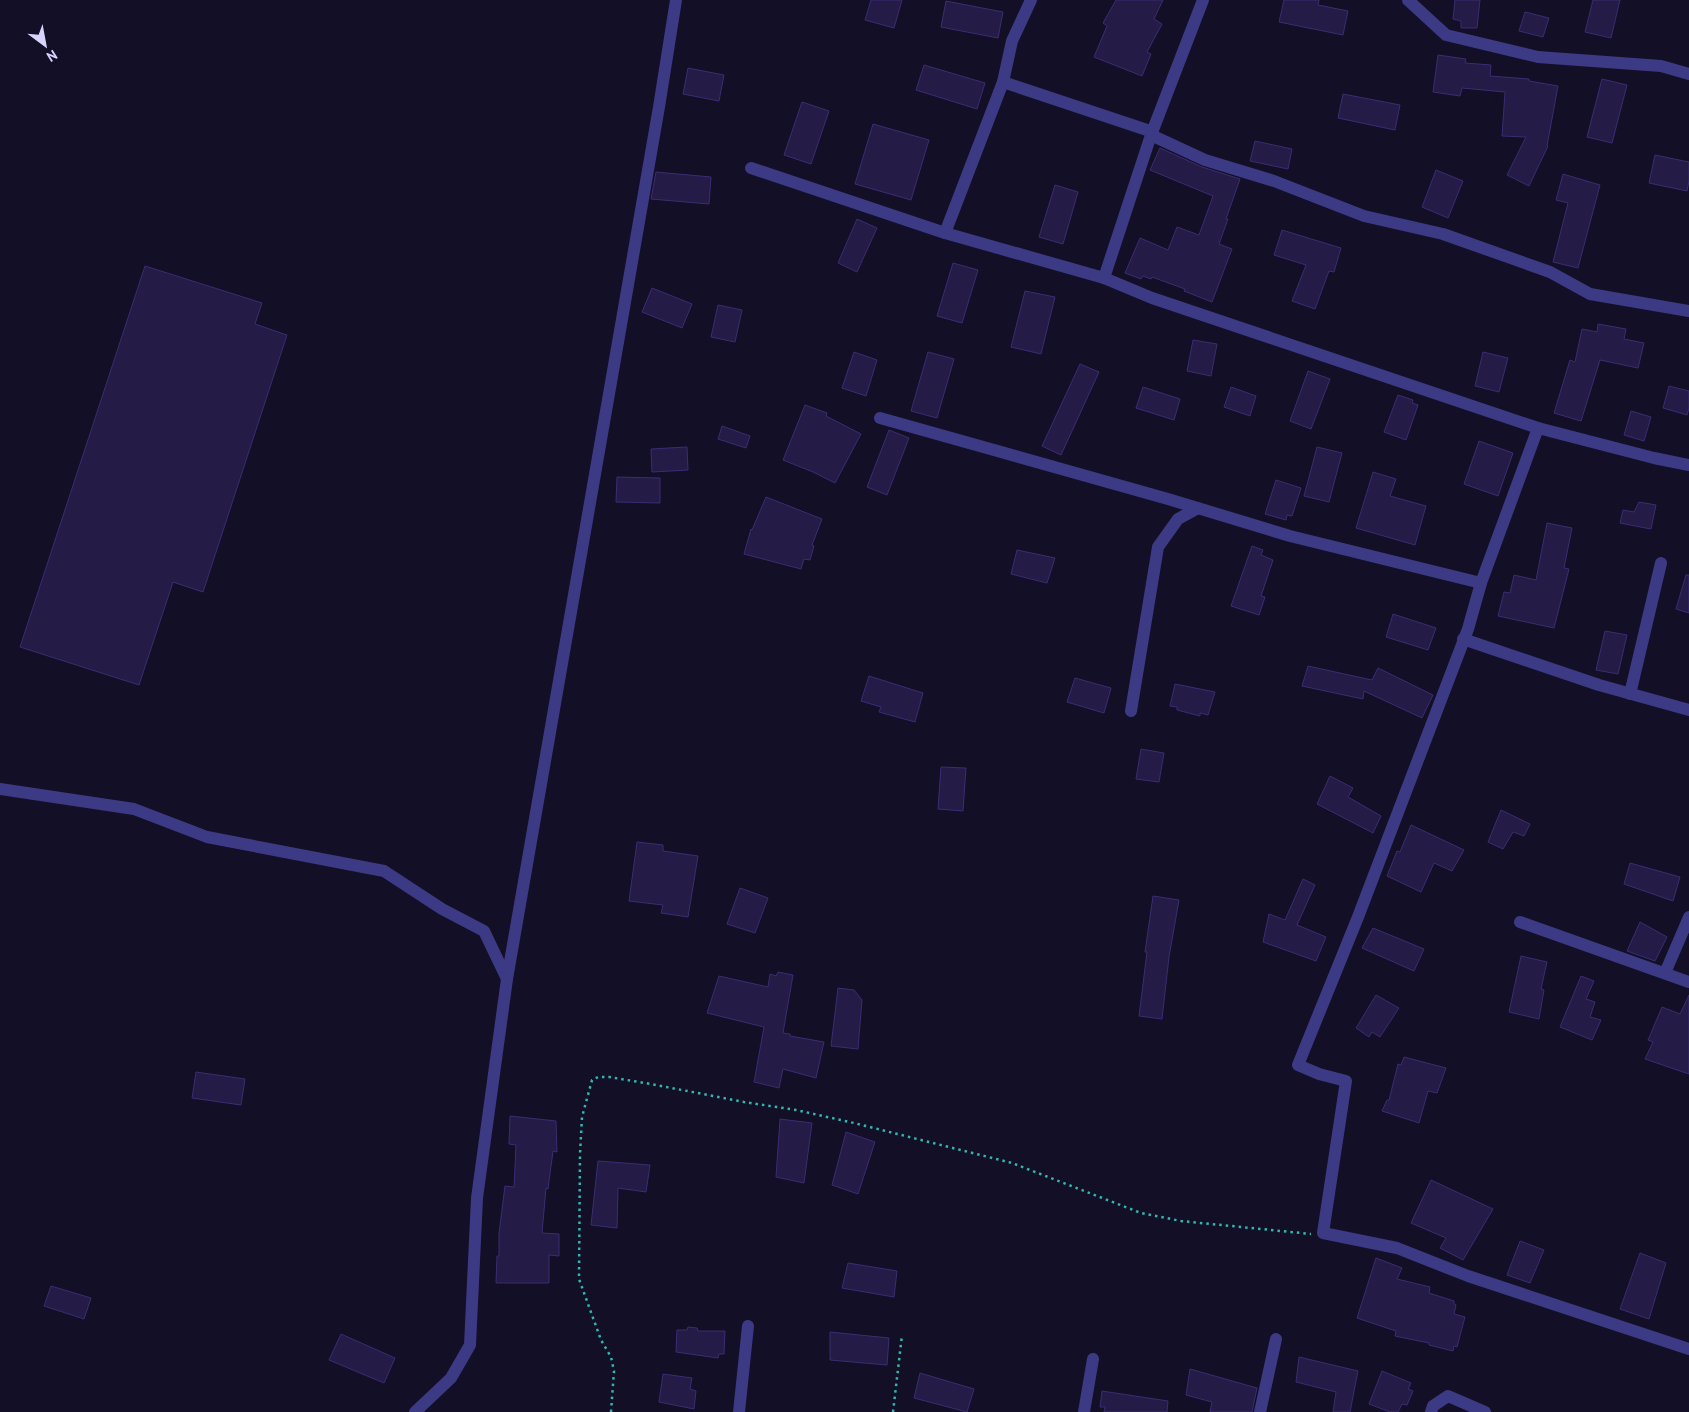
<svg xmlns="http://www.w3.org/2000/svg" width="1689" height="1412" viewBox="0 0 1689 1412" font-family="'PT Sans',sans-serif">
  <style>
    .building { fill: #241b47; stroke: #3b2d73 }
    .lines { fill: none; stroke-linecap: round; stroke-linejoin: round }
    .path { stroke: #2fb8b0; stroke-width: 2.5; stroke-dasharray: 2.5 4; stroke-linecap: butt }
    .minor { stroke: #3d3a85; stroke-width: 12 }
  </style>
  <rect width="100%" height="100%" fill="#130f26"/>
  <g class="building">
    <polygon points="871,0 902,0 894,28 865,20"/>
    <polygon points="1116,0 1163,0 1154,19 1162,24 1147,52 1151,54 1142,76 1094,57 1107,26 1103,23"/>
    <polygon points="1284,0 1319,0 1318,5 1348,11 1343,35 1279,22"/>
    <polygon points="1455,0 1480,0 1477,28 1461,28 1461,21 1453,19"/>
    <polygon points="1593,0 1620,0 1611,38 1585,32"/>
    <polygon points="946,1 1003,12 998,38 941,27"/>
    <polygon points="1525,12 1549,18 1543,37 1519,31"/>
    <polygon points="1438,55 1466,59 1465,63 1491,65 1490,76 1529,79 1529,81 1558,86 1547,146 1548,146 1529,186 1507,175 1526,137 1502,136 1505,92 1462,88 1460,96 1433,92"/>
    <polygon points="924,65 985,83 977,109 916,90"/>
    <polygon points="688,68 724,75 719,101 683,94"/>
    <polygon points="1602,79 1627,85 1612,143 1587,137"/>
    <polygon points="1343,94 1400,105 1395,130 1338,118"/>
    <polygon points="802,102 829,111 811,164 784,155"/>
    <polygon points="873,124 929,140 911,200 855,184"/>
    <polygon points="1255,141 1292,149 1288,169 1250,161"/>
    <polygon points="1160,148 1202,167 1240,179 1226,219 1228,219 1219,244 1232,249 1212,302 1184,291 1185,289 1152,277 1151,279 1143,276 1141,279 1125,273 1140,238 1168,250 1177,227 1199,235 1213,196 1150,170"/>
    <polygon points="1655,155 1689,162 1689,181 1687,191 1649,183"/>
    <polygon points="1436,170 1463,181 1448,218 1422,207"/>
    <polygon points="656,172 711,177 709,204 651,199"/>
    <polygon points="1563,174 1600,185 1578,268 1553,262 1568,203 1556,200"/>
    <polygon points="1055,185 1078,192 1063,244 1039,237"/>
    <polygon points="857,219 877,228 857,272 838,263"/>
    <polygon points="1282,230 1341,248 1334,272 1329,271 1315,309 1292,301 1306,265 1274,255"/>
    <polygon points="953,263 978,270 962,323 937,316"/>
    <polygon points="145,266 262,303 255,324 287,335 203,592 173,582 139,685 20,647"/>
    <polygon points="652,288 692,304 682,328 642,312"/>
    <polygon points="1025,291 1055,297 1041,354 1011,347"/>
    <polygon points="718,305 742,310 735,342 711,337"/>
    <polygon points="1598,324 1626,329 1624,339 1644,343 1638,368 1600,360 1581,421 1554,413 1570,360 1575,362 1582,329 1597,332"/>
    <polygon points="1193,340 1217,344 1211,376 1187,371"/>
    <polygon points="854,352 877,360 866,396 842,388"/>
    <polygon points="928,352 954,359 937,418 911,411"/>
    <polygon points="1483,352 1508,358 1499,392 1475,386"/>
    <polygon points="1080,364 1099,372 1061,455 1042,446"/>
    <polygon points="1308,371 1330,379 1311,429 1290,421"/>
    <polygon points="1669,386 1689,391 1689,408 1687,415 1663,408"/>
    <polygon points="1143,387 1180,399 1174,420 1136,408"/>
    <polygon points="1231,387 1256,396 1250,416 1224,407"/>
    <polygon points="1398,395 1413,400 1412,403 1418,405 1406,440 1384,432"/>
    <polygon points="805,405 827,413 826,416 861,434 835,483 813,472 783,460"/>
    <polygon points="1631,411 1651,417 1644,441 1624,435"/>
    <polygon points="722,426 750,436 746,448 718,439"/>
    <polygon points="889,430 909,438 887,495 867,487"/>
    <polygon points="1479,441 1513,453 1498,496 1464,484"/>
    <polygon points="687,447 688,470 652,472 651,449"/>
    <polygon points="1317,447 1342,453 1329,502 1304,496"/>
    <polygon points="1373,472 1396,479 1390,496 1426,506 1415,545 1356,528"/>
    <polygon points="617,477 660,478 660,503 616,502"/>
    <polygon points="1276,480 1301,488 1292,516 1287,515 1286,520 1265,514"/>
    <polygon points="766,497 822,519 812,545 814,546 810,560 804,559 801,569 744,554 751,529 752,530"/>
    <polygon points="1639,502 1656,505 1651,529 1620,523 1623,510 1634,512"/>
    <polygon points="1547,523 1572,528 1564,568 1569,569 1554,628 1498,616 1504,592 1510,593 1514,575 1536,580"/>
    <polygon points="1252,546 1263,550 1261,555 1273,560 1261,596 1265,597 1259,615 1231,606"/>
    <polygon points="1017,550 1055,558 1047,583 1011,574"/>
    <polygon points="1686,575 1689,575 1689,613 1676,609"/>
    <polygon points="1393,614 1436,628 1428,650 1386,637"/>
    <polygon points="1605,631 1627,635 1618,674 1596,670"/>
    <polygon points="1308,666 1372,680 1378,668 1433,695 1422,718 1364,691 1363,699 1302,686"/>
    <polygon points="869,676 923,693 915,722 879,712 881,707 861,701"/>
    <polygon points="1075,678 1111,688 1104,713 1067,702"/>
    <polygon points="1175,684 1215,692 1208,715 1200,713 1200,716 1177,710 1177,707 1170,706"/>
    <polygon points="1141,749 1164,753 1159,782 1136,779"/>
    <polygon points="941,767 966,768 963,811 938,809"/>
    <polygon points="1330,776 1353,788 1348,797 1381,816 1373,833 1317,804"/>
    <polygon points="1501,810 1530,824 1524,836 1513,832 1503,849 1488,842"/>
    <polygon points="1411,825 1464,850 1452,871 1434,863 1421,892 1387,876 1397,851 1400,852"/>
    <polygon points="637,842 663,845 663,851 698,856 688,917 661,913 663,905 629,901"/>
    <polygon points="1630,863 1680,877 1673,901 1624,884"/>
    <polygon points="1303,879 1315,885 1297,925 1326,937 1316,961 1263,942 1269,914 1285,920"/>
    <polygon points="740,888 768,898 755,933 727,924"/>
    <polygon points="1153,896 1179,900 1169,957 1162,1019 1139,1016 1147,952 1145,952"/>
    <polygon points="1640,922 1667,937 1655,961 1627,951"/>
    <polygon points="1373,928 1424,949 1414,971 1362,948"/>
    <polygon points="1521,956 1547,962 1541,989 1544,990 1539,1019 1509,1012"/>
    <polygon points="778,972 793,975 783,1033 790,1034 790,1036 824,1042 816,1078 783,1069 779,1088 754,1082 764,1027 707,1013 719,976 768,987 770,974 776,976"/>
    <polygon points="1581,976 1594,981 1586,999 1595,1002 1590,1017 1601,1020 1592,1040 1560,1027"/>
    <polygon points="838,988 854,990 862,1000 858,1049 831,1046"/>
    <polygon points="1376,995 1399,1008 1380,1037 1372,1032 1369,1037 1356,1028"/>
    <polygon points="1689,995 1689,1074 1645,1059 1653,1042 1648,1040 1662,1007 1680,1014"/>
    <polygon points="1404,1057 1446,1068 1437,1093 1428,1091 1419,1123 1382,1111 1387,1100 1389,1100 1398,1064 1401,1065"/>
    <polygon points="196,1072 245,1079 241,1105 192,1098"/>
    <polygon points="510,1116 556,1121 557,1152 553,1151 548,1189 546,1188 542,1233 559,1234 559,1256 549,1255 549,1283 496,1283 497,1256 499,1256 499,1233 505,1186 514,1187 516,1145 509,1144"/>
    <polygon points="780,1119 812,1123 804,1183 776,1177"/>
    <polygon points="846,1132 875,1142 858,1194 832,1185"/>
    <polygon points="598,1161 650,1165 646,1192 618,1188 617,1228 591,1225"/>
    <polygon points="1431,1180 1493,1209 1463,1260 1440,1248 1446,1238 1411,1223"/>
    <polygon points="1520,1241 1544,1250 1530,1283 1507,1275"/>
    <polygon points="1640,1253 1666,1263 1649,1319 1620,1309"/>
    <polygon points="1376,1258 1402,1268 1397,1279 1430,1287 1429,1293 1454,1301 1454,1304 1456,1305 1454,1314 1465,1317 1457,1347 1454,1346 1453,1351 1429,1345 1429,1343 1395,1336 1396,1331 1357,1318"/>
    <polygon points="848,1263 897,1271 894,1297 842,1288"/>
    <polygon points="51,1286 91,1298 84,1319 44,1306"/>
    <polygon points="688,1327 697,1328 698,1331 725,1331 724,1354 719,1354 718,1358 676,1352 677,1330 687,1330"/>
    <polygon points="830,1332 889,1338 887,1365 830,1360"/>
    <polygon points="341,1334 395,1358 384,1383 329,1360"/>
    <polygon points="1299,1357 1358,1371 1350,1412 1333,1412 1336,1392 1296,1382"/>
    <polygon points="1190,1369 1257,1388 1252,1412 1210,1412 1212,1402 1186,1395"/>
    <polygon points="1382,1371 1411,1383 1408,1389 1413,1391 1407,1405 1402,1404 1398,1412 1390,1412 1369,1404"/>
    <polygon points="920,1373 974,1389 967,1412 914,1398"/>
    <polygon points="663,1374 692,1378 690,1389 696,1391 694,1409 659,1402"/>
    <polygon points="1102,1391 1168,1401 1167,1412 1104,1412 1105,1407 1100,1407"/>
  </g>
  <g class="lines">
    <g class="path">
      <polyline points="611,1412 614,1371 611,1357 601,1340 579,1279 580,1154 582,1117 592,1080 598,1077 609,1077 651,1084 744,1102 796,1110 854,1123 1012,1163 1141,1213 1181,1221 1311,1234"/>
      <polyline points="893,1412 902,1335"/>
    </g>
    <g class="minor">
      <polyline points="1408,0 1446,35 1538,57 1661,66 1689,74"/>
      <polyline points="1003,82 1153,132"/>
      <polyline points="1151,135 1203,0"/>
      <polyline points="751,168 945,233 1104,278 1152,298 1538,428 1654,458 1689,465"/>
      <polyline points="945,233 1003,82 1012,41 1031,0"/>
      <polyline points="1104,278 1151,135 1205,160 1274,181 1364,216 1443,234 1550,272 1590,294 1689,311"/>
      <polyline points="880,418 1168,499 1290,536 1481,583"/>
      <polyline points="1538,428 1481,583 1468,629 1358,917 1298,1065 1319,1074 1346,1081 1323,1233 1397,1248 1468,1276 1689,1349"/>
      <polyline points="1463,639 1599,685 1689,710"/>
      <polyline points="1630,694 1661,563"/>
      <polyline points="1131,711 1158,547 1178,519 1198,508"/>
      <polyline points="0,789 134,809 207,837 384,871 442,909 484,931 507,979 477,1198 470,1345 451,1378 415,1412"/>
      <polyline points="1520,922 1689,982"/>
      <polyline points="1665,973 1689,917"/>
      <polyline points="507,979 659,107 676,0"/>
      <polyline points="739,1412 748,1326"/>
      <polyline points="1084,1412 1093,1359"/>
      <polyline points="1260,1412 1276,1339"/>
      <polyline points="1431,1412 1433,1406 1448,1396 1485,1412"/>
    </g>
  </g>
  <g transform="translate(45 45) rotate(148)" stroke="#130f26" stroke-width="4" paint-order="stroke">
  <path d="M0-4L9 19L0 12L-9 19Z" fill="#d9d4ff"/>
  <text y="-8" font-size="14" font-weight="bold" text-anchor="middle" fill="#d9d4ff">N</text>
  </g>
</svg>
